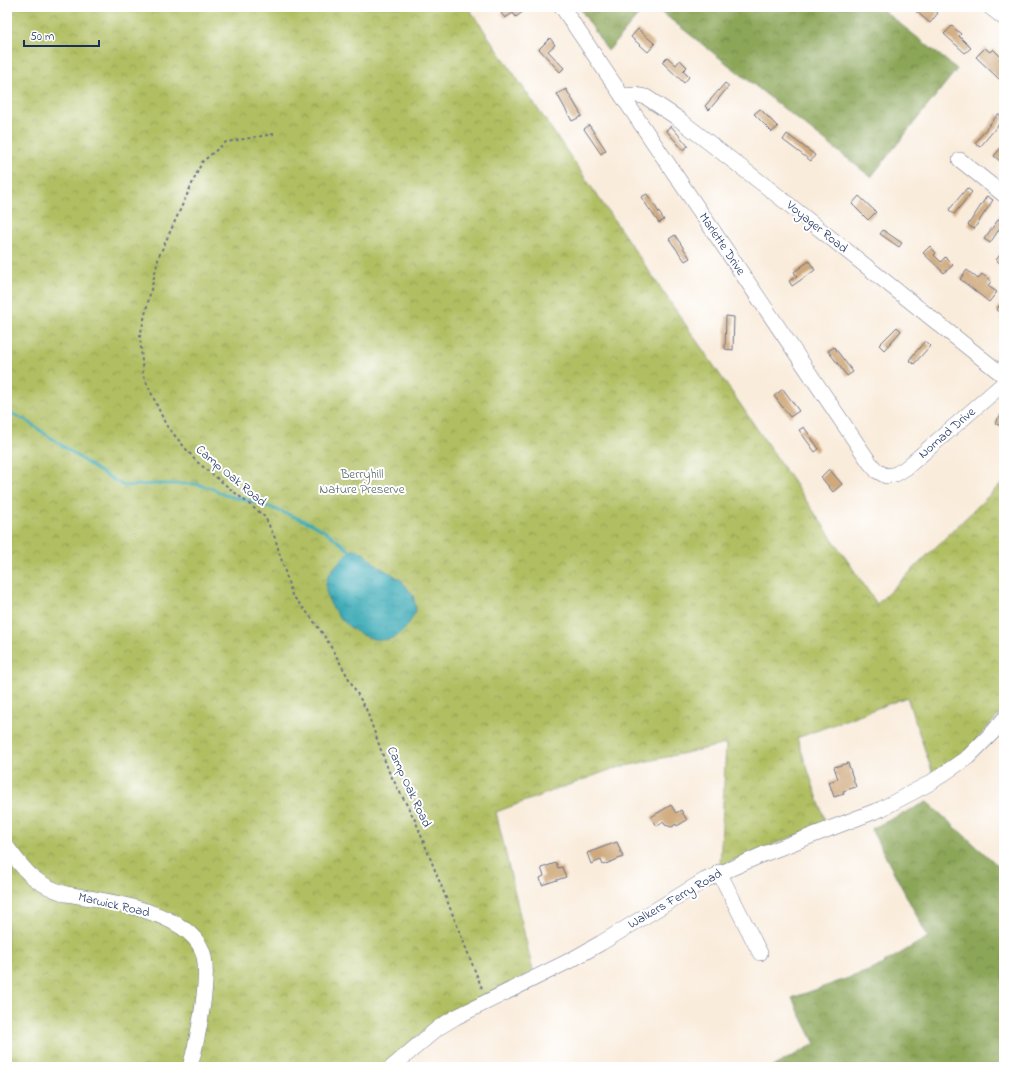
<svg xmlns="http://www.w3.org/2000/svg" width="1011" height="1074" viewBox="0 0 1011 1074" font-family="'Indie Flower',sans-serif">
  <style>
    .forest { fill: url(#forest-crowns); stroke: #546a5b }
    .park { fill: url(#park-crowns); stroke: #667760 }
    .water { fill: url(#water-ripples); stroke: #2a6c8a }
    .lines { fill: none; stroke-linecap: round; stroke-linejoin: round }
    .stream { stroke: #3aaab6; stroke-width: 3 }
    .building { fill: #cfa97c }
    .minor-casing { stroke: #69718a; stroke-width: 16 }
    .path { stroke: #69718a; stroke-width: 2; stroke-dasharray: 3 3; stroke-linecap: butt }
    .minor { stroke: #fff; stroke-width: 15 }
    .labels { text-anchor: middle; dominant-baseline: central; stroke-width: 4; stroke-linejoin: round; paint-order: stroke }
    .street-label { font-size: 13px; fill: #1b2f5e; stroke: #fff }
    .park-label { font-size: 13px; fill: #50615f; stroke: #fff }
  </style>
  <defs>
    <pattern id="forest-crowns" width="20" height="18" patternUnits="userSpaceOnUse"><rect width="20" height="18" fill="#8ca658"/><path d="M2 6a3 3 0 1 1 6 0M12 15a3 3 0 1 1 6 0" fill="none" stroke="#72884c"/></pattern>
    <pattern id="park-crowns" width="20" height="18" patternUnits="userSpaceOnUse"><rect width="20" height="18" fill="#b1bf62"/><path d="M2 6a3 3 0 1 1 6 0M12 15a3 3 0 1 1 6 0" fill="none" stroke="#8f9c54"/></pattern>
    <pattern id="water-ripples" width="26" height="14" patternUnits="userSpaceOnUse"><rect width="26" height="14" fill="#3aaab6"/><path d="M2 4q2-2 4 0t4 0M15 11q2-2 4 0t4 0" fill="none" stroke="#308b97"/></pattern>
  </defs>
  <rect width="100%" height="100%" fill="#fff"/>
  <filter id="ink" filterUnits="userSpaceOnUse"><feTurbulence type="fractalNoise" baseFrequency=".025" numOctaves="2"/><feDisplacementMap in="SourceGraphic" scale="8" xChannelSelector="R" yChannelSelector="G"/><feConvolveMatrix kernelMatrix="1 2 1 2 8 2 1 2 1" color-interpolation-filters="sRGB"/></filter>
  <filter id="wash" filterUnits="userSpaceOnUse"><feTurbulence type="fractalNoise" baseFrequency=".012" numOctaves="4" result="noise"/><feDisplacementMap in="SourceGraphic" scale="16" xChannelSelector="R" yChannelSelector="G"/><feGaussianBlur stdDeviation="0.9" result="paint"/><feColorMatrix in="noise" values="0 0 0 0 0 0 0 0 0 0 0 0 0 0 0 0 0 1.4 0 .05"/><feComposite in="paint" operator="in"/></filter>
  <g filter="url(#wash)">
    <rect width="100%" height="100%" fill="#f9ecdb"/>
    <g class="forest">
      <polygon points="579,7 645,7 608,51"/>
      <polygon points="655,7 879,7 957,69 871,177"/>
      <polygon points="927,802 1004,871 1004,1067 772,1067 815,1044 792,998 874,969 928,937 871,829"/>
    </g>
    <polygon class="park" points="7,7 468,7 877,604 1004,481 1004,709 1001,713 961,756 933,774 907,697 797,738 826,823 720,866 726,744 612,769 496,812 533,971 418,1036 382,1067 7,1067"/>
    <path class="water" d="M356,549L363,553L378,566L400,579L413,595L416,611C411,620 406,630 398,635C370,654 322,612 326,583C328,574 333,568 339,562C344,557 348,551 356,549Z"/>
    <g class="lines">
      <polyline class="stream" points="7,411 27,421 97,470 124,486 156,484 196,484 211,488 225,495 262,504 310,523 328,533 350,551 351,554"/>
    </g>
    <g id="blocks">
      <g class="building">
        <polygon points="510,7 523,7 521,8 524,11 516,17 513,13 505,18 501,13"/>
        <polygon points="911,7 930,7 938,13 930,23"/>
        <polygon points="952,26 961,34 959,36 971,48 965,53 944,34"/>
        <polygon points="638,29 655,44 648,52 631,37"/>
        <polygon points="550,38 555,45 548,51 564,68 560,72 539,49"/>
        <polygon points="985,48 990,52 993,49 1001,57 999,59 1004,64 1004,76 1000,80 976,57"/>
        <polygon points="667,57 676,65 680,60 687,67 683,71 689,77 684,83 662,62"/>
        <polygon points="725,83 729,86 709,110 705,106"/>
        <polygon points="566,89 582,116 572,121 557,94"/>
        <polygon points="760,109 778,127 772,132 754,114"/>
        <polygon points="998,114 1004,118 980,147 975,143"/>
        <polygon points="589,125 606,150 601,154 584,129"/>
        <polygon points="671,126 688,146 683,150 666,130"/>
        <polygon points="787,134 815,155 811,161 783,140"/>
        <polygon points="1004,144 1004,158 1001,162 994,156"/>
        <polygon points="967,188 972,192 954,214 949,210"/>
        <polygon points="647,194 664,220 659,223 641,197"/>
        <polygon points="859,196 876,212 868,220 852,204"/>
        <polygon points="987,196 993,200 974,229 968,225"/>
        <polygon points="1001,216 1004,219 1004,222 990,243 984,239"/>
        <polygon points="883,230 902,243 899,247 880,234"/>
        <polygon points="675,235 690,258 685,261 669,239"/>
        <polygon points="930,246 936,253 934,255 941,262 945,257 953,265 944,273 923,253"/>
        <polygon points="1004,250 1004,262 1002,265 996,260"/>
        <polygon points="809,261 815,270 792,286 789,281 797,276 794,272"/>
        <polygon points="967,270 978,279 982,274 991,281 988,286 997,292 989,302 960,279"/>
        <polygon points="999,306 1004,309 1004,321 1001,319 1003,315 996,310"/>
        <polygon points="726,316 734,317 733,350 725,349"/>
        <polygon points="897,327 901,331 884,350 879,345"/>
        <polygon points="925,341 930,346 914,364 909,360"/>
        <polygon points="834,347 853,372 847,376 828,351"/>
        <polygon points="783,389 799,411 790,417 774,396"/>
        <polygon points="1004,410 1004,428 995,423"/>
        <polygon points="804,427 819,449 815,452 799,430"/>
        <polygon points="829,469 842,484 833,492 821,477"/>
        <polygon points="848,763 856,787 843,791 844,794 834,797 829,782 838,779 834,767"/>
        <polygon points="671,805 676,813 681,810 687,820 677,826 676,824 672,827 665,825 664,822 657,826 651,817"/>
        <polygon points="617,842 623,857 603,865 601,860 591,864 587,853"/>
        <polygon points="556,863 558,868 562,867 566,877 542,885 540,878 544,876 541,868"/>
      </g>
    </g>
  </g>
  <g filter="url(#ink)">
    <use href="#blocks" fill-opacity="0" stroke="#69718a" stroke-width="1"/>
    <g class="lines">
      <defs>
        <g id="minor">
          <polyline points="562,7 870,463 877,471 886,476 896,474 906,468 1004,383"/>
          <polyline points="990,7 1004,18"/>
          <polyline points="622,96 636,95 646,97 676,117 768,188 1004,376"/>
          <polyline points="960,160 1004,195"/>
          <path d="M7,847C26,873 35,884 66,894C104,900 186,911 202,950C212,973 197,1042 190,1067"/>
          <polyline points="719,872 760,953"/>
          <polyline points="392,1067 438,1028 456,1017 571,960 601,943 705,880 764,854 881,809 930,783 968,757 993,732 1004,719"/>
        </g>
      </defs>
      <use href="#minor" class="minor-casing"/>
      <polyline class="path" points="274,134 226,142 202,162 159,256 140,336 143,375 166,425 196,461 265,517 275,538 292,595 310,616 327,640 366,709 389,772 415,820 483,991"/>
      <use href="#minor" class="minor"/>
    </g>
  </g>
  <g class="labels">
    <g class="street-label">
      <text transform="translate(817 227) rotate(39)">Voyager Road</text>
      <text transform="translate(722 244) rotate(56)">Marlette Drive</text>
      <text transform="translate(947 433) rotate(-41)">Nomad Drive</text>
      <text transform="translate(231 476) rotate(40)">Camp Oak Road</text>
      <text transform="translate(409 787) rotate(65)">Camp Oak Road</text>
      <text transform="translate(675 899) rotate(-30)">Walkers Ferry Road</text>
      <text transform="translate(114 905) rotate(13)">Marwick Road</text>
    </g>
    <g class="park-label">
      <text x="362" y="474">Berryhill<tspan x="362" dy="15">Nature Preserve</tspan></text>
    </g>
  </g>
  <rect width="1011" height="1074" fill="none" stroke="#fff" stroke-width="24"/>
  <path d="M24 40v6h75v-6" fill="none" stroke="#1b2f5e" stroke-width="2"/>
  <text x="30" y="40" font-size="12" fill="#1b2f5e" stroke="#ffffff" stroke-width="3" paint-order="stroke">50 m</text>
</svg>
